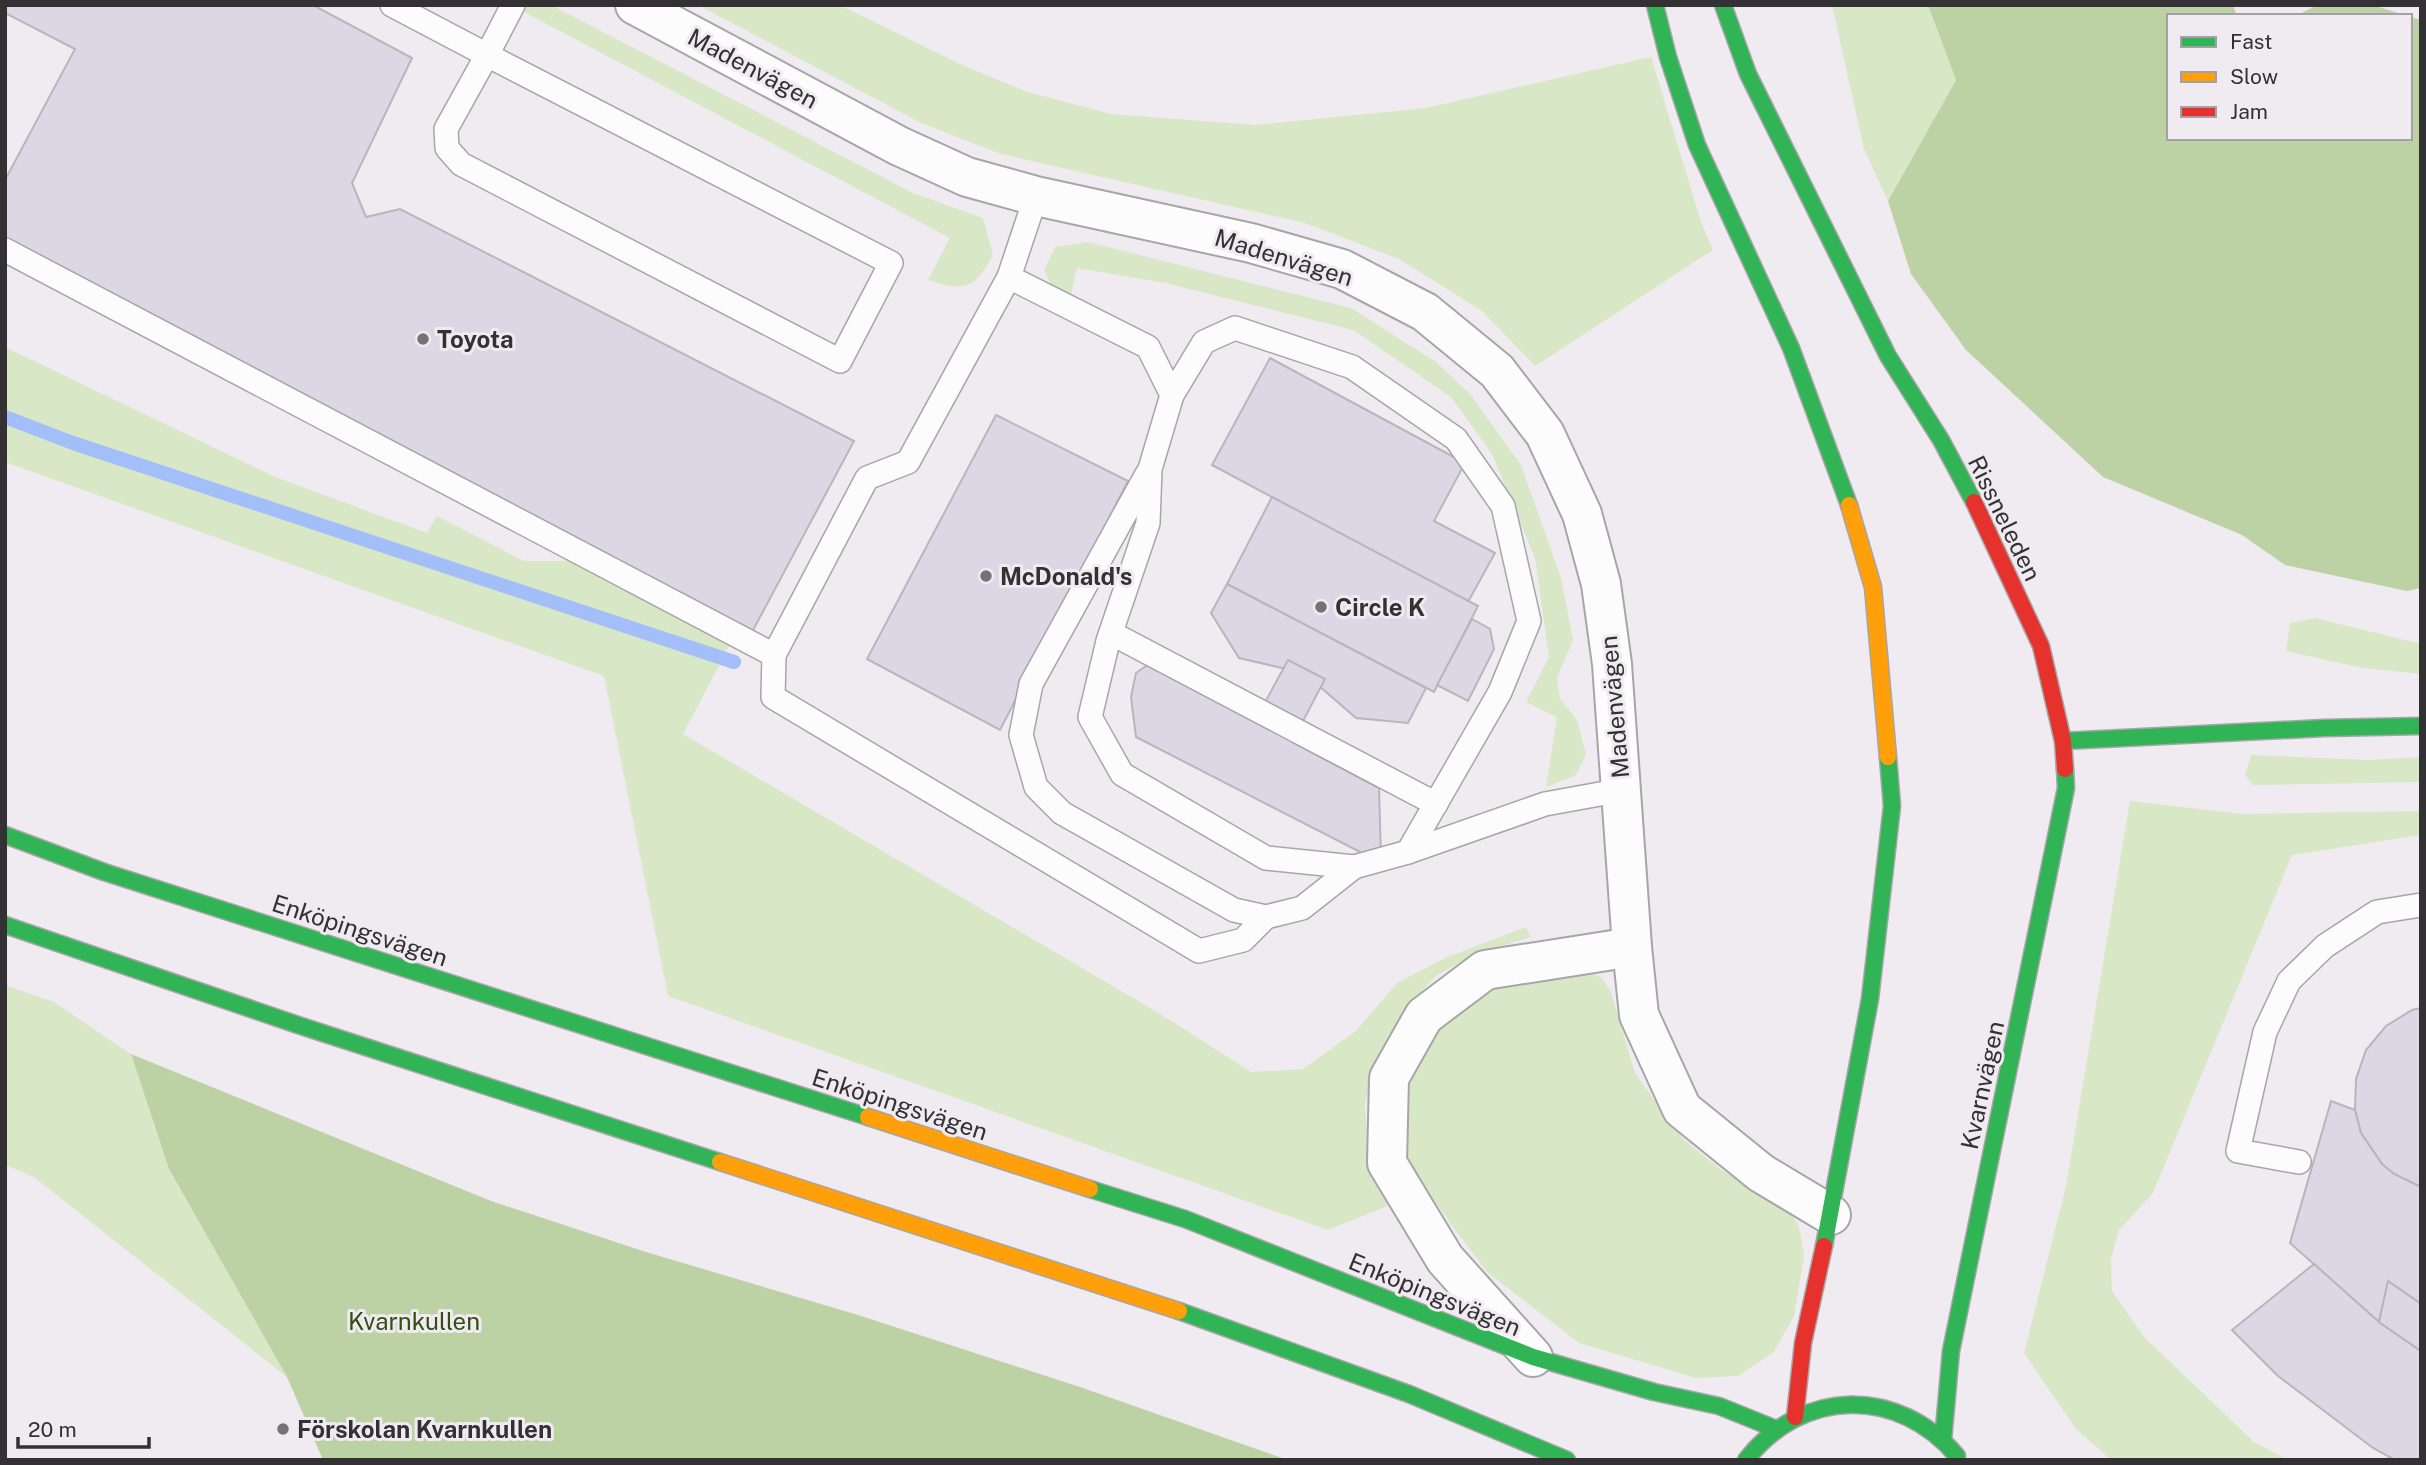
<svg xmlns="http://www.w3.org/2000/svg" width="2426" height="1465" viewBox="0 0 2426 1465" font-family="'Public Sans',sans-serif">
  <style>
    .green { fill: #d8e8c7 }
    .forest { fill: #bdd2a4 }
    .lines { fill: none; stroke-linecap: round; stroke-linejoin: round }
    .stream { stroke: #a3bef8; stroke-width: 14 }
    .building { fill: #dbd7e5; stroke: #b8b6ba; stroke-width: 2 }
    .lane-casing { stroke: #a8a5a8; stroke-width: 26 }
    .street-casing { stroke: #a8a5a8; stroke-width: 42 }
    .fast-casing { stroke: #a8a5a8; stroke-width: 19 }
    .slow-casing { stroke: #a8a5a8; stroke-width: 19 }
    .jam-casing { stroke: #a8a5a8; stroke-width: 19 }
    .lane { stroke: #fdfcfd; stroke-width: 23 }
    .street { stroke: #fdfcfd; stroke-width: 38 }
    .fast { stroke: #30b455; stroke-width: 16 }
    .slow { stroke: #ff9f0a; stroke-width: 16 }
    .jam { stroke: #e5322d; stroke-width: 16 }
    .poi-dot { fill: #757275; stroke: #f0eaf1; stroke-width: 2.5 }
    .labels { text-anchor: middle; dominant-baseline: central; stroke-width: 6; stroke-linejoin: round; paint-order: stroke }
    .street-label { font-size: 24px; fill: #333133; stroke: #f0eaf1 }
    .poi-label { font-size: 24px; font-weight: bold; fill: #333133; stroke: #f0eaf1; text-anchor: start }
    .park-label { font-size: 24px; fill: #344e10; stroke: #f0eaf1 }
  </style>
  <rect width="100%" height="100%" fill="#efebf0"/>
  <g class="green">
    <path d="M511,5H551L913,193L983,218L993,255C974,289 967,292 928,280L950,238Z"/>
    <polygon points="698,5 840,5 960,64 1028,92 1111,114 1255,125 1426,108 1651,57 1701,222 1713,250 1535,366 1482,311 1399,259 1305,223 1001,154 921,123"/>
    <polygon points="1832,5 1928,5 1956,80 1888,201 1864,149"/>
    <polygon points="1088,242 1351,308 1436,362 1470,394 1521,465 1561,578 1573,640 1557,678 1560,699 1577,720 1586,754 1576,775 1546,787 1557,717 1526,702 1549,657 1535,558 1492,454 1451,397 1353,330 1165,283 1077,268 1071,294 1054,291 1044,270 1055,247"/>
    <polygon points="5,347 273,476 427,533 437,516 524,561 577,561 730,645 683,734 1162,1015 1251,1072 1303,1069 1356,1031 1397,983 1445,958 1526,927 1531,937 1476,954 1437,975 1406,1008 1379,1052 1365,1103 1368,1154 1390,1205 1328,1230 668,996 604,676 5,462"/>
    <polygon points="2315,618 2421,644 2421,674 2363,668 2286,651 2290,623"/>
    <polygon points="2251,755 2367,760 2421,757 2421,782 2253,785 2245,775"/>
    <polygon points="2130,801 2243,814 2421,811 2421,835 2292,855 2153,1193 2119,1230 2111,1258 2112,1291 2144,1337 2254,1442 2288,1460 2111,1460 2076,1429 2024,1353 2066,1186"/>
    <polygon points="1580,968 1602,978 1611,992 1635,1073 1683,1139 1723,1171 1787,1209 1799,1226 1804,1256 1794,1316 1774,1352 1738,1376 1696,1378 1579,1343 1487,1272 1445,1216 1409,1162 1402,1108 1417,1056 1437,1029 1467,1001 1501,986"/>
    <polygon points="5,985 54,1002 131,1054 169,1169 287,1377 34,1177 5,1165"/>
  </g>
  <g class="forest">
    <polygon points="1928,5 2233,5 2237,16 2169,16 2169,138 2410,138 2410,17 2421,20 2421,588 2407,591 2285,565 2242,535 2103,477 1966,350 1911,274 1888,201 1956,80"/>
    <polygon points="2318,5 2373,5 2407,16 2295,16"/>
    <polygon points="131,1054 491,1201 646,1252 858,1315 1083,1388 1288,1460 323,1460 287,1377 169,1169"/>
  </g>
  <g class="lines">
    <polyline class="stream" points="5,417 73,443 734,662"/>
  </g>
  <g class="building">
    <polygon points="5,5 313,5 412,58 352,183 366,217 400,209 854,441 752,632 5,240 5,180 75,49 5,13"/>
    <polygon points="1270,358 1465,463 1434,521 1495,553 1468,602 1212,465"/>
    <polygon points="996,415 1128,481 1000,730 867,659"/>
    <polygon points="1272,497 1478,606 1434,692 1227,584"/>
    <polygon points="1227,584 1426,688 1408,723 1356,718 1304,673 1239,658 1211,613"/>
    <polygon points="1472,619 1490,629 1494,649 1468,701 1437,685"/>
    <polygon points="1288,660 1325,679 1292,742 1379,788 1381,856 1362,853 1136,737 1131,697 1136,673 1149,664 1256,719"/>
    <polygon points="2421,1008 2421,1187 2394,1174 2382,1164 2361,1133 2355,1110 2356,1079 2366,1050 2386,1026 2412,1010"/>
    <polygon points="2331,1101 2355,1110 2361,1133 2382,1164 2394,1174 2421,1187 2421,1304 2388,1281 2379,1322 2290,1243"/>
    <polygon points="2314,1264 2379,1322 2421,1351 2421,1460 2395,1460 2373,1448 2278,1376 2232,1330"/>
    <polygon points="2388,1281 2421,1304 2421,1351 2379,1322"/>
  </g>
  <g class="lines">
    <defs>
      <g id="lane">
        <polyline points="392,5 487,55 513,5"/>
        <polygon points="487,55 891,263 840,361 461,164 447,148 446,129"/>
        <polyline points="1036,196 1009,277 1148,347 1172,395 1150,469 1148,523 1108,641 1090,717 1122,774 1266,858 1354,867 1408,852 1545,804 1622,790"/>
        <polyline points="5,250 774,655 867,478 908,462 1009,277"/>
        <polyline points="1172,395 1204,342 1235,328 1352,367 1456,439 1503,506 1529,621 1500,692 1408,852"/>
        <polyline points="1147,474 1031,684 1021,735 1036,787 1062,813 1234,910 1266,917"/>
        <polyline points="1111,633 1436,804"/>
        <polyline points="774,655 773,697 1199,951 1243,940 1266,917 1302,908 1354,867"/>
        <polyline points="2299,1162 2238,1151 2265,1032 2289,981 2325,946 2377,912 2421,905"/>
      </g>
      <g id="street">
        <polyline points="635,5 899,146 967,177 1036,196 1251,243 1342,269 1425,312 1497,371 1545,434 1582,514 1601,584 1612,664 1632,947 1639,1015 1682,1109 1761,1173 1831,1215"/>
        <polyline points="1533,1357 1445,1259 1387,1163 1389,1078 1424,1016 1485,970 1632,947"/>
      </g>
      <g id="fast">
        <polyline points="1655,5 1668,57 1697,145 1791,348 1849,505"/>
        <polyline points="1723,5 1748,74 1888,356 1941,440 1974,502"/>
        <polyline points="2063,741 2324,728 2421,726"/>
        <polyline points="5,835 104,872 868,1117"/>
        <polyline points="5,925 301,1026 720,1162"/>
        <polyline points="1090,1189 1185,1219 1533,1357 1654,1392 1719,1406 1776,1429"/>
        <polyline points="1824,1246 1870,999 1892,806 1888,757"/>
        <polyline points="1179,1311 1409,1394 1567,1460"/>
        <polyline points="1943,1440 1951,1351 2066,788 2065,769"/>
        <path d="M1746,1460C1802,1388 1898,1386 1957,1456"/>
      </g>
      <g id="slow">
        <polyline points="1849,505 1873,587 1888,757"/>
        <polyline points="868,1117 1090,1189"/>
        <polyline points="720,1162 1179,1311"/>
      </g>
      <g id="jam">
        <polyline points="1974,502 2041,646 2063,741 2065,769"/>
        <polyline points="1795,1417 1803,1343 1824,1246"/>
      </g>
    </defs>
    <use href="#lane" class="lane-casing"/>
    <use href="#street" class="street-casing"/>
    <use href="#fast" class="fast-casing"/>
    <use href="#slow" class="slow-casing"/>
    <use href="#jam" class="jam-casing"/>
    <use href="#lane" class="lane"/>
    <use href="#street" class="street"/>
    <use href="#fast" class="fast"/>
    <use href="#slow" class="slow"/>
    <use href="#jam" class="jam"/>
  </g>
  <g class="poi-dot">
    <circle cx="423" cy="339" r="7"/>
    <circle cx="986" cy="576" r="7"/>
    <circle cx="1321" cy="607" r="7"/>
    <circle cx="283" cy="1429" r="7"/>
  </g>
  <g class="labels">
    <g class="street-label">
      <text transform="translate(753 68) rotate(28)">Madenvägen</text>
      <text transform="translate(1284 257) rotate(17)">Madenvägen</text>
      <text transform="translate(2005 518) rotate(64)">Rissneleden</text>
      <text transform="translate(1614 707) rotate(-95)">Madenvägen</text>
      <text transform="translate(360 930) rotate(18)">Enköpingsvägen</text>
      <text transform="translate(1982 1085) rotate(-78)">Kvarnvägen</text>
      <text transform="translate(900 1104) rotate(18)">Enköpingsvägen</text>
      <text transform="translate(1435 1294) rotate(22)">Enköpingsvägen</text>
    </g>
    <g class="poi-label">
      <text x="437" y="339">Toyota</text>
      <text x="1000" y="576">McDonald's</text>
      <text x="1335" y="607">Circle K</text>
      <text x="297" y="1429">Förskolan Kvarnkullen</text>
    </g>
    <g class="park-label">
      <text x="414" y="1321">Kvarnkullen</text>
    </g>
  </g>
  <rect width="2426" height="1465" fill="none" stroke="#333133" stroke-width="14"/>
  <rect x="2167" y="14" width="245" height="126" fill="#f0eaf1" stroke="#a4a0a5" stroke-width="2"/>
  <rect x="2181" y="37" width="35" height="10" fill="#30b455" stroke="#a4a0a5" stroke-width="2"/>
  <text x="2230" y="49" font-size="21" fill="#333133">Fast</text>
  <rect x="2181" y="72" width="35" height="10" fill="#ff9f0a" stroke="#a4a0a5" stroke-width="2"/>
  <text x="2230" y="84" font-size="21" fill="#333133">Slow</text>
  <rect x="2181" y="107" width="35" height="10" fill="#e5322d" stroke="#a4a0a5" stroke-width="2"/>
  <text x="2230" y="119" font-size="21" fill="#333133">Jam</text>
  <path d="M18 1437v10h131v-10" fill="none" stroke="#333133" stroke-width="3.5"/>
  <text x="28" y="1437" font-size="21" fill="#333133" stroke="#f0eaf1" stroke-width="5" paint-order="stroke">20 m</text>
</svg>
